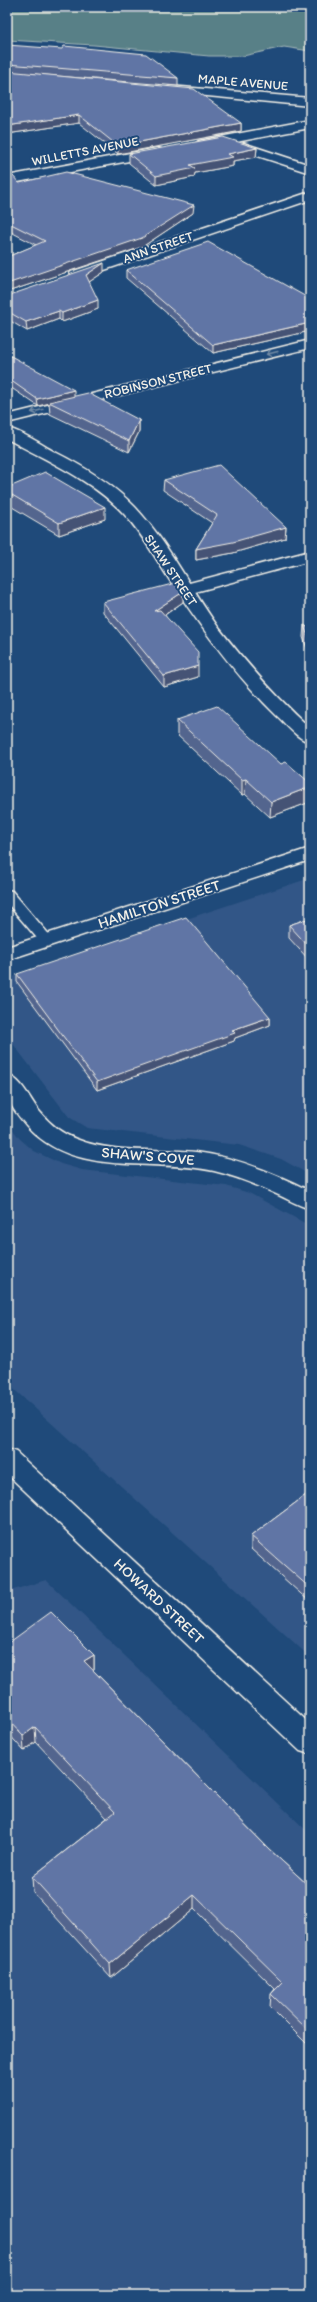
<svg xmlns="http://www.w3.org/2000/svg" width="317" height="2302" viewBox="0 0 317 2302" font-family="Itim,sans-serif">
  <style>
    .built { fill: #335787 }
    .green { fill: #588087; stroke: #a6b8b8 }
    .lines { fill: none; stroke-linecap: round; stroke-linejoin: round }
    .service-casing { stroke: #f4f1e8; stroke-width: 3 }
    .minor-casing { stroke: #f4f1e8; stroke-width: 3 }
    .tertiary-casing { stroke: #f4f1e8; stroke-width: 3 }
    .secondary-casing { stroke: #f4f1e8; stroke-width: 3 }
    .service { fill: #1f4a7a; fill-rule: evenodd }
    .minor { fill: #1f4a7a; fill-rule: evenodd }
    .tertiary { fill: #1f4a7a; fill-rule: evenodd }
    .secondary { fill: #1f4a7a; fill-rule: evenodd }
    .wall { fill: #53658e; stroke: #f4f1e8 }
    .shaded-wall { fill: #445274; stroke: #f4f1e8 }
    .building { fill: #6175a5; stroke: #f4f1e8 }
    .oneway { stroke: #748da6 }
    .labels { text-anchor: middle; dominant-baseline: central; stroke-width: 4; stroke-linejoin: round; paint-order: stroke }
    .far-street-label { font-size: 13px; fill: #f4f1e8; stroke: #1f4a7a }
    .street-label { font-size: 15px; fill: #f4f1e8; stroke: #1f4a7a }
  </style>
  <rect width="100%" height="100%" fill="#1f4a7a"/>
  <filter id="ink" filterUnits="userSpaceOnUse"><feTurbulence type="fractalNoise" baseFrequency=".025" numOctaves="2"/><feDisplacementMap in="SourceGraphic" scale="8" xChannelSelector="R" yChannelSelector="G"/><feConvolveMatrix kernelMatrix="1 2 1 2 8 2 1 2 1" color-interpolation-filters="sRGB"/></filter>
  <g filter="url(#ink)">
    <g class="built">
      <polygon points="310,878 310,1175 281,1159 239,1145 87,1128 69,1117 7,1036 7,979"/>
      <polygon points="7,1122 20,1139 34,1151 61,1164 82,1170 226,1186 249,1193 310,1226 310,1657 7,1383"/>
      <polygon points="46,1580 310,1834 310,2295 7,2295 7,1592"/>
    </g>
    <polygon class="green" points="7,7 310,7 310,51 284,47 243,56 209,56 94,45 7,40"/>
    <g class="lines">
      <defs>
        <polygon id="service" points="7,890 12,891 52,938 54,941 52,944 42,944 7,903"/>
        <g id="minor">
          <polygon points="170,86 310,98 310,106 166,92 164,90"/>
          <polygon points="228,138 310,165 310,173 224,145 222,142"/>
          <polygon points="310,192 310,200 81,278 76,279 69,275 71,272"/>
          <polygon points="310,340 310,348 7,423 7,415"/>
          <polygon points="310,551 310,561 184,595 178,594 176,590 178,586"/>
          <polygon points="310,848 310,860 7,960 7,947"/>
          <path d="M7,1075C22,1079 30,1100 40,1112C50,1124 62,1134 76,1139C113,1154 157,1148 196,1152C236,1157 274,1173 310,1191V1209C297,1205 286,1198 274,1193C255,1184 235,1176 214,1171C153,1157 74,1179 27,1126C9,1105 7,1101 7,1075Z"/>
        </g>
        <path id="tertiary" d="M7,428C23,432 39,443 53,451C83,466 112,483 135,507C168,542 190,588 218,627C246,663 276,697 310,728V742C297,739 287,725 277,716C239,679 207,636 177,591C159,565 145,537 124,514C92,480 48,461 7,439Z"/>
        <g id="secondary">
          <polygon points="310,120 310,128 199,149 193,145 199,141"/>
          <polygon points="157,148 161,149 163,152 161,155 7,184 7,176"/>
          <polygon points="7,1449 16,1452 310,1724 310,1754 300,1751 7,1474"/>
        </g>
      </defs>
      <use href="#service" class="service-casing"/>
      <use href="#minor" class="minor-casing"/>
      <use href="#tertiary" class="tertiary-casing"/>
      <use href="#secondary" class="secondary-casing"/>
      <use href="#service" class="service"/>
      <use href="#minor" class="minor"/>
      <use href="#tertiary" class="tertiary"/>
      <use href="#secondary" class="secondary"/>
    </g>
    <g class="wall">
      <polygon points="7,45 178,78 178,86 21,73 241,123 241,131 118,154 79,123 7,134"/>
      <polygon points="257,148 256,157 233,161 233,166 195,173 194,177 156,185 129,163 129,154"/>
      <polygon points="7,177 19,183 193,213 142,247 7,292 7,257 36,245 7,230"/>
      <polygon points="126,270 310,299 310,331 213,353 126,278"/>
      <polygon points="104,272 89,282 98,309 62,322 59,319 27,331 7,319 7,296"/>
      <polygon points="7,354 74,396 139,420 139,432 129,452 50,414 49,403 38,406 7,385"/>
      <polygon points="164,480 286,527 285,538 233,553 196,560 196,549 212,523 163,490"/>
      <polygon points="7,488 105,519 59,535 7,504"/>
      <polygon points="183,592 183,602 165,615 198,677 164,687 103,612 103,602"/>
      <polygon points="304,625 310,629 310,658 303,637"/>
      <polygon points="177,720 281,764 310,783 310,802 270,817 245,794 242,795 177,735"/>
      <polygon points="310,918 310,961 289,938 289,925"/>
      <polygon points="17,974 270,1017 270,1025 235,1038 234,1041 97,1090 17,982"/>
      <polygon points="310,1492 310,1602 251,1549 251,1536"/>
      <polygon points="7,1644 94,1655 94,1670 93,1670 269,1849 310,1887 310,2047 270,2007 271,1994 275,1989 194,1909 111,1978 33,1892 32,1877 107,1818 36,1742 24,1751 7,1732"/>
    </g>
    <g class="shaded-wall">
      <polygon points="79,115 79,123 7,134 7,126"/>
      <polygon points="241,123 241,131 118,154 118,146"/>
      <polygon points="257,148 256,157 233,161 233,166 195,173 194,177 156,185 156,176 190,165 228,154"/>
      <polygon points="194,205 193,213 142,247 7,292 7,284"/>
      <polygon points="104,263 104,272 86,284 86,275"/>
      <polygon points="98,300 98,309 62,322 62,313"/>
      <polygon points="59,311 59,319 27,331 26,322"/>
      <polygon points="310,323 310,331 213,353 213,345"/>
      <polygon points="74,390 74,397 38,406 37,399"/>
      <polygon points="139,420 139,432 129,452 129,441"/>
      <polygon points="105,507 105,519 59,535 59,523"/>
      <polygon points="286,527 285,538 233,553 196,560 196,549"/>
      <polygon points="183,592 183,602 154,622 154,611"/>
      <polygon points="198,666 198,677 164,687 164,676"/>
      <polygon points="246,779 245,794 242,795 242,780"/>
      <polygon points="310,787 310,802 270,817 271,802"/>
      <polygon points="270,1017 270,1025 235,1038 234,1041 97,1090 97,1082 232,1030"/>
      <polygon points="94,1655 94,1670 85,1676 84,1661"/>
      <polygon points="35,1727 36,1742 24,1751 23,1736"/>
      <polygon points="194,1895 194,1909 111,1978 110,1964"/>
    </g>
    <g class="building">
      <polygon points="7,45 62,49 64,46 146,54 178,78 7,64"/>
      <polygon points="7,71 194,89 241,123 118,146 79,115 7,126"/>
      <polygon points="223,137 257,148 228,154 233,157 190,165 195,168 156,176 129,154"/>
      <polygon points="66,172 194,205 142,238 7,284 7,257 45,241 7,222 7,177 13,176 19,183"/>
      <polygon points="208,242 310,299 310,323 213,345 126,270"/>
      <polygon points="104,263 86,275 98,300 62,313 59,311 26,322 7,311 7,296"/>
      <polygon points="7,354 74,390 37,399 7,378"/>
      <polygon points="88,393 139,420 129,441 49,402"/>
      <polygon points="219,465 286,527 233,542 196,549 217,515 164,480"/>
      <polygon points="45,472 105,507 59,523 7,492 7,488"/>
      <polygon points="176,583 183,592 154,611 160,610 198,652 198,666 164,676 103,602"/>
      <polygon points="304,625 310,629 310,643"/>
      <polygon points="217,706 281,764 286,762 310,783 310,787 271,802 246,779 242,780 177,720"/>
      <polygon points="186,917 270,1017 232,1030 235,1033 97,1082 17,974"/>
      <polygon points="310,918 310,948 289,925"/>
      <polygon points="310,1492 310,1588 251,1536"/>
      <polygon points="51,1612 94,1655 84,1661 269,1849 310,1887 310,2032 271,1994 283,1982 194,1895 110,1964 32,1877 115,1812 35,1727 23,1736 7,1719 7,1644"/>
    </g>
    <defs><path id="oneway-shaft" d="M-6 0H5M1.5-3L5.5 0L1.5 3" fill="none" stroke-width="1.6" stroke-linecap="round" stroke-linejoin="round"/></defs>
    <g class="oneway">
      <use href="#oneway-shaft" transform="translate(272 353) rotate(166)"/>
      <use href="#oneway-shaft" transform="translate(37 411) rotate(166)"/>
    </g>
  </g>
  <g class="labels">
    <g class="far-street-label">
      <text transform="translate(243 82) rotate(5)">MAPLE AVENUE</text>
      <text transform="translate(85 151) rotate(-11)">WILLETTS AVENUE</text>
      <text transform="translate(158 247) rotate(-19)">ANN STREET</text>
      <text transform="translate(158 381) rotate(-14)">ROBINSON STREET</text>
      <text transform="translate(171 570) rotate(56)">SHAW STREET</text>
    </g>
    <g class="street-label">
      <text transform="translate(159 904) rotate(-18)">HAMILTON STREET</text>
      <text transform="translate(148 1156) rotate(5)">SHAW'S COVE</text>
      <text transform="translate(159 1601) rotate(43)">HOWARD STREET</text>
    </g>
  </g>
  <rect width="317" height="2302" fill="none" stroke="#1f4a7a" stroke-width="24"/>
  <rect x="12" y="12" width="293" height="2278" fill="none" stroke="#f4f1e8" stroke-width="1.5" filter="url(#ink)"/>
</svg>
